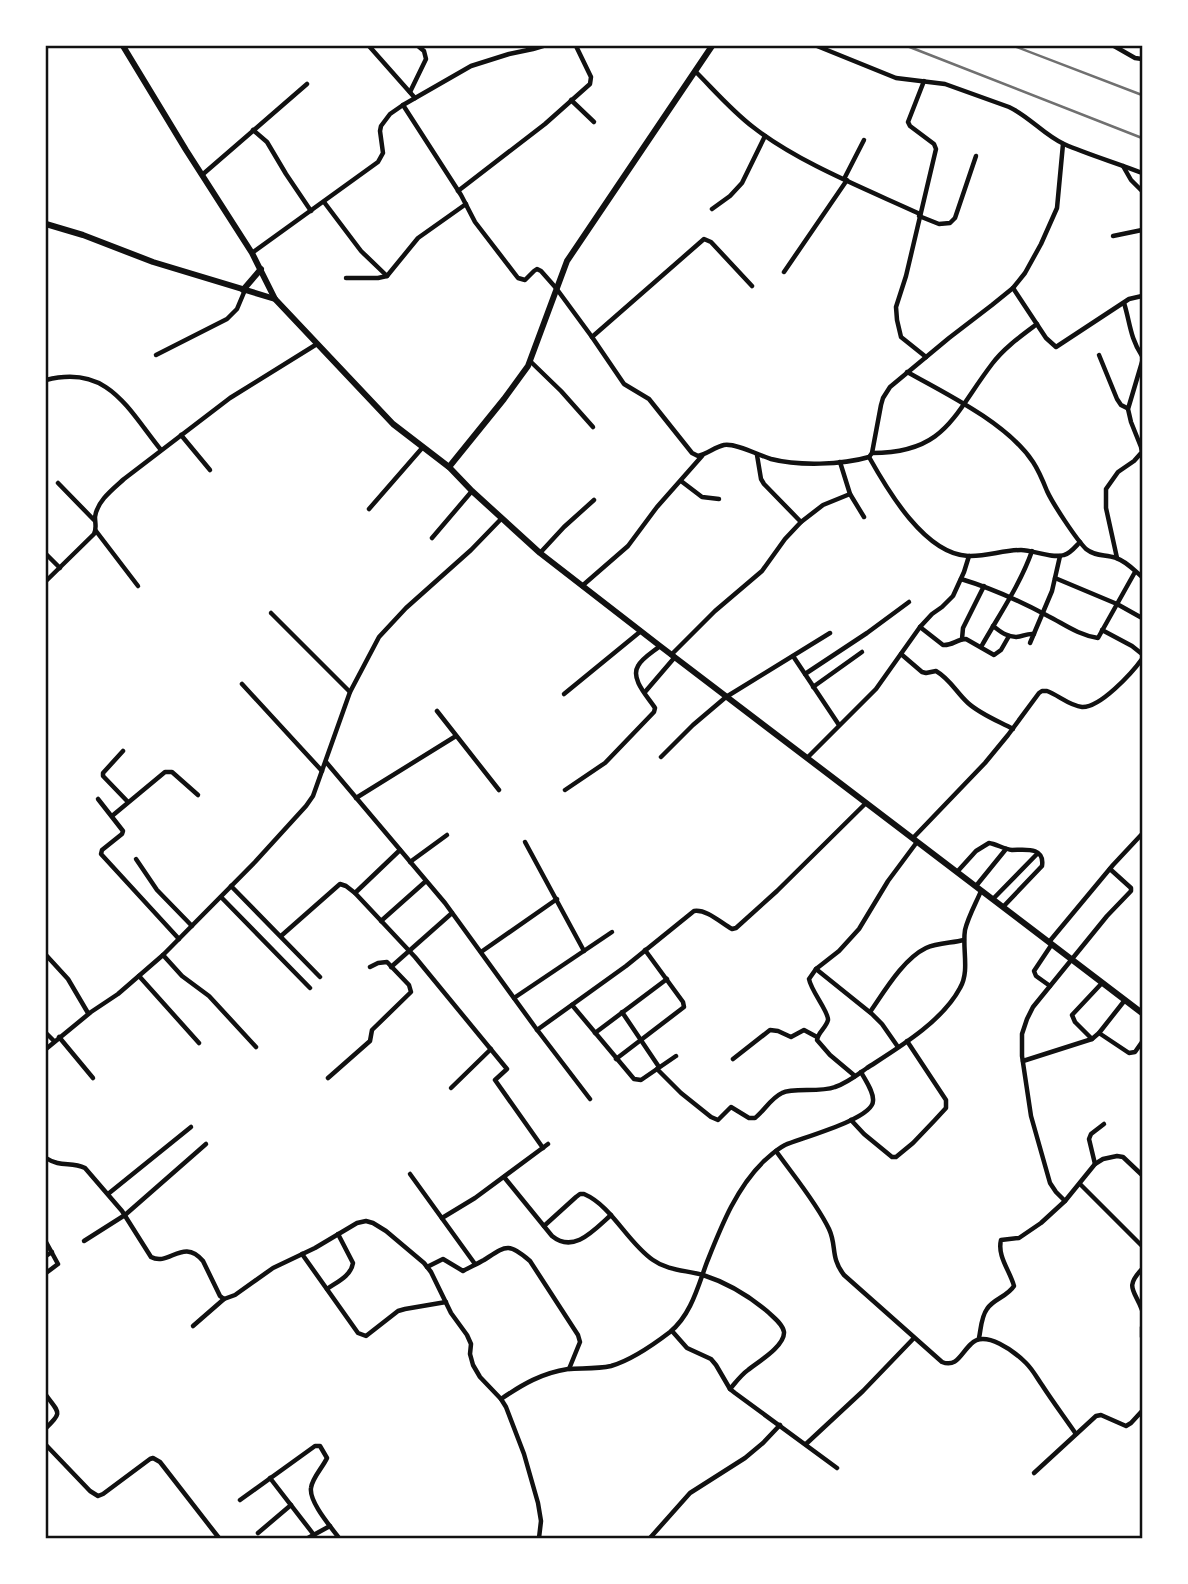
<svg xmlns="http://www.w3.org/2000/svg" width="1188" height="1584" viewBox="0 0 1188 1584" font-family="'Noto Sans',sans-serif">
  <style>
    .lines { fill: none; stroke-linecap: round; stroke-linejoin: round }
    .minor { stroke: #111; stroke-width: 4.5 }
    .tertiary { stroke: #111; stroke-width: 6 }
    .secondary { stroke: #111; stroke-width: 6 }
    .rail { stroke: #707070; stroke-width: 2.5 }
    .neatline { fill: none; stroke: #111; stroke-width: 2.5 }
  </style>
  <rect width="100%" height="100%" fill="#fff"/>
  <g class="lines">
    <g class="minor">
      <polyline points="369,46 415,98"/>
      <path d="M817,46L896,78L945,84L1009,107C1029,116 1044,135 1064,144C1089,155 1117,163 1142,173"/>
      <polyline points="1114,46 1135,58 1142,59"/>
      <path d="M695,71C714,90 732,111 753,127C799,163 866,189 920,214"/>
      <polyline points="924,81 908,122 910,126 934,144 936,149 906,276 896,307 897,320 901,337 926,357"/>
      <polyline points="410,92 426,59 424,51 418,46"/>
      <polyline points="571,100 594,122"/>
      <path d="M403,105L461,195L475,222L518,278L525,280L534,271L537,269L541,271L556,288L592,337L624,384L649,399L692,453L698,456C707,454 715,447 724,445C736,443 758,455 771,459C798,466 842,465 869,457L872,453L881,405L883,398L890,387L949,338L992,305L1013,288L1025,273L1041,244L1057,208L1063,144"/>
      <polyline points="253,130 267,142 286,174 311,211"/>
      <polyline points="1123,166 1131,180 1142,191"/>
      <polyline points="202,175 307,84"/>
      <polyline points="844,179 864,140"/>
      <polyline points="458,191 545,124 590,84 591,77 576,46"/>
      <polyline points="324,202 361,251 387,276"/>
      <polyline points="712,209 730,196 742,183 765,136"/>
      <polyline points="919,216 939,224 950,223 955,218 976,156"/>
      <polyline points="1113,236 1142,230"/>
      <polyline points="252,253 378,162 383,153 380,131 381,126 390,114 403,105 471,66 509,54 533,49 543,46"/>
      <polyline points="784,272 847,180"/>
      <polyline points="346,278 378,278 387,276 418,238 466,204"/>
      <polyline points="1013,288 1046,338 1056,347 1129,299 1142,296"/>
      <path d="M1124,303C1130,322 1130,338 1142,356"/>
      <polyline points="592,337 704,239 711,242 752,286"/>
      <polyline points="156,355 227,319 237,309 245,290"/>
      <polyline points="1099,355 1117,399 1121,405 1127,408"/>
      <polyline points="530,361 561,391 593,427"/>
      <path d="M907,372C947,394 1008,424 1033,462C1039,471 1043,481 1047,491C1053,504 1076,539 1086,549C1096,557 1105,554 1116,558C1126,561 1135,571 1142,577"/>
      <path d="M46,380C108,364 127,408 161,450"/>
      <polyline points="181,435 210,470"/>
      <path d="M872,453C946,453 953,415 992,364C1004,348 1021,336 1037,324"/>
      <polyline points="757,455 761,479 764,484 801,522"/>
      <path d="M869,457C888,491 925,554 968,556C986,557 1003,550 1021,550C1033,550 1053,559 1064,555C1070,554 1076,546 1080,542"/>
      <polyline points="840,462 850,494 864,517"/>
      <polyline points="681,481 702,497 719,499"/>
      <polyline points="58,483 94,520"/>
      <polyline points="369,509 423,447"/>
      <polyline points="96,531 138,586"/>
      <polyline points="432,538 472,491"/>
      <polyline points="540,553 564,527 594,500"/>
      <polyline points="46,554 60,568"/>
      <polyline points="1117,558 1106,508 1106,489 1118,472 1134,461 1142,452 1141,447 1131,422 1128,409 1142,362"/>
      <polyline points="1055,578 1117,604 1142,618"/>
      <path d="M961,579C991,588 1020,601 1048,616C1064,624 1078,635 1098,638L1135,572"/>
      <path d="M46,581L94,534C97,528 95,524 95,517C97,501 113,489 124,479L230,398L317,344"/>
      <polyline points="582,586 628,546 657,507 702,456"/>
      <polyline points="271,613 350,692"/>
      <path d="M993,626C1000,631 1006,637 1016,637C1023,637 1026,633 1034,634"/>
      <path d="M920,627L943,645C952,646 957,639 966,639L994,655L1001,650L1009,636"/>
      <polyline points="1102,630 1132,646 1142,654"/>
      <polyline points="962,639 963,628 984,586"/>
      <polyline points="1030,643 1052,591 1060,556"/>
      <path d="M981,647C999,615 1020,585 1032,551"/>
      <path d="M901,654L922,672L926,673L936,671C950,679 956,692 968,703C980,714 998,721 1013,729"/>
      <polyline points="671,655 715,611 762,571 785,539 801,522 823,505 850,494"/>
      <polyline points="793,656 839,725"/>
      <polyline points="805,674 867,633 909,602"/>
      <polyline points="242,684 322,771"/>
      <polyline points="813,687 862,652"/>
      <polyline points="645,692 675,657"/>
      <polyline points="564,694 641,631"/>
      <polyline points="437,711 499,790"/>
      <polyline points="123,751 103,773 103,776 128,802"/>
      <polyline points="661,757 693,725 726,697 830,633"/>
      <polyline points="807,758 876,689 920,627 932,614 942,607 953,596 964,572 969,556"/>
      <polyline points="326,762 445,903 535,1027 590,1099"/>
      <path d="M565,790L605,763L654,712L655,708C648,697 630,679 638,666C642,658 653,652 660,646"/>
      <polyline points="356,798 456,736"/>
      <polyline points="98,799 123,831 122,834 102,850 101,854 179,939"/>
      <polyline points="112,816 165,772 172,772 198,795"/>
      <path d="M913,838L985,763L1008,735L1039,693L1042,691H1047C1058,695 1070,706 1082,707C1100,708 1132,673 1142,659"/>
      <polyline points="525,842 584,951"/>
      <polyline points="136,859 157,890 192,926"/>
      <polyline points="410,862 447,835"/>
      <path d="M957,872L976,851L989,843C996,844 1004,849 1012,850C1024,850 1045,846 1042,866L1003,907"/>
      <polyline points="231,886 320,977"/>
      <polyline points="976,886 1006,849"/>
      <polyline points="355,893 400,850"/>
      <polyline points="221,897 310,988"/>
      <polyline points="993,899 1037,854"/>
      <polyline points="381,921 426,881"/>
      <polyline points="281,936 340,884 346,886 355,893 415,957 507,1069 495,1080 543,1148"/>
      <polyline points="1049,942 1113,865 1142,834"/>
      <polyline points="481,952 557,899"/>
      <polyline points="46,955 68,979 88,1013"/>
      <polyline points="163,955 182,976 209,996 256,1047"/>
      <polyline points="391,967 452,913"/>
      <polyline points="816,969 872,1014 882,1024 898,1047"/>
      <polyline points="139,976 199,1043"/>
      <polyline points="1050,986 1036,976 1034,971 1052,944"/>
      <polyline points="514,998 612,932"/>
      <polyline points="572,1005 634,1079 641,1080 676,1056"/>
      <polyline points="622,1012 659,1067"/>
      <path d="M870,1012C884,992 903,959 926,948C937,943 952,943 964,940"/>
      <path d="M537,1030L626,966L694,911C707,909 721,923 732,929L736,928L777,891L866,803"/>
      <polyline points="46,1033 54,1041"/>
      <polyline points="595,1033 667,979"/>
      <polyline points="1099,1033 1129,1053 1135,1052 1142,1042"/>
      <polyline points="59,1037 93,1078"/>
      <polyline points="1092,1039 1075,1022 1072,1015 1102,983"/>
      <polyline points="46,1049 91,1012 118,994 163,955 255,862 306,806 313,796 350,692 379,637 406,608 471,550 502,518"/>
      <polyline points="616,1059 684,1007 683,1002 645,950"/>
      <polyline points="733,1059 770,1030 778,1031 791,1037 804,1030 817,1037"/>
      <polyline points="1023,1061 1092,1039 1099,1033 1125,1000"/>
      <path d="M657,1069L681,1093L711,1117L718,1120L731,1107L749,1118H755C764,1111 771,1098 782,1093C793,1087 819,1093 835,1087C847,1083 857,1075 867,1068C898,1048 942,1022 960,988C970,971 962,949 965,930C968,917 976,903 981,891"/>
      <path d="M855,1076L830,1055L817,1040C818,1032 826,1028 828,1020C829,1012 811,991 809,979L816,969L839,951L859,929L888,881L917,842"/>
      <polyline points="328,1078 370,1041 372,1030 411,992 409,985 387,962 378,963 370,967"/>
      <polyline points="451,1088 491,1049"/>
      <polyline points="851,1120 864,1134 892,1157 896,1157 913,1143 934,1121 946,1108 946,1100 907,1041"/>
      <path d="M776,1151C793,1175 816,1202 829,1229C837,1246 830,1257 844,1275L942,1362C957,1368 961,1353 971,1344C985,1329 1015,1352 1026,1363C1033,1370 1037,1378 1042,1385C1053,1402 1065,1418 1076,1434"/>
      <path d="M46,1158C61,1168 71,1161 85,1168L122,1211L151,1257C169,1267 183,1237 203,1261L220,1296L224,1299L235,1295L273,1268L315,1248L357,1223L366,1221L373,1223L386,1231L424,1263L431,1272L451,1313L467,1335L471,1344L470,1354L473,1365L480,1377L501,1399L506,1407L524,1454L538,1503L541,1521L539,1538"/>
      <polyline points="1095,1164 1089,1139 1091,1134 1104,1124"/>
      <polyline points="410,1174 475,1264"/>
      <path d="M504,1177L552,1236C574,1254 594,1230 611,1215"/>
      <polyline points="1080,1184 1142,1246"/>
      <polyline points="108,1194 191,1127"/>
      <polyline points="1065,1201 1056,1192 1050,1183 1031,1116 1022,1056 1022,1034 1027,1019 1033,1007 1107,916 1131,891 1131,888 1110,869"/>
      <polyline points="442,1218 475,1198 548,1144"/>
      <path d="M544,1226L576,1197L580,1194H584C612,1206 627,1242 653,1260C668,1271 686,1270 703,1275C728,1283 748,1295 768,1312C773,1317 783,1324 784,1332C785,1346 758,1362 748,1370C741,1375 736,1382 730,1389"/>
      <polyline points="84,1241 125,1215 206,1144"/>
      <polyline points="46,1242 58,1264 46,1273"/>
      <polyline points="302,1254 358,1333 366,1336 398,1311 405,1309 446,1302"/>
      <polyline points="46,1256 52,1252"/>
      <path d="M427,1267L443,1259L463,1271C470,1267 477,1264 484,1260C506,1246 508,1242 530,1261L578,1335L580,1342L569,1369"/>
      <path d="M1142,1269C1124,1288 1135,1290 1142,1310"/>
      <path d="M327,1289C337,1282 351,1276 353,1263L338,1234"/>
      <polyline points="193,1326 224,1299"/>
      <polyline points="1142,1327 1142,1337"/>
      <polyline points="672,1331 687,1348 711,1359 716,1365 730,1389 735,1393 837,1468"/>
      <path d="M979,1338C981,1329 981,1317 987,1309C993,1299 1007,1297 1014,1286C1010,1271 997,1256 1001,1240L1019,1238L1041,1223L1065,1201L1095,1164L1103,1159L1117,1156L1123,1157L1142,1175"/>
      <path d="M46,1395C59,1413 63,1412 46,1428"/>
      <path d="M501,1399C523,1384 542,1373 568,1369C582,1368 597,1369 611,1366C632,1360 653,1345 670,1332C691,1315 698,1286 707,1262C721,1227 736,1188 764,1161C771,1155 777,1149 785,1145C801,1138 873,1119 873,1101C874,1092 865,1080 861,1072"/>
      <polyline points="806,1444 863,1391 914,1338"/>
      <polyline points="46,1445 90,1491 98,1496 103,1494 150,1459 153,1458 160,1462 219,1538"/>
      <polyline points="1034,1473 1096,1416 1101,1415 1126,1426 1131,1423 1142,1411"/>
      <polyline points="270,1478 314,1535"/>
      <path d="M240,1500L315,1446H320L327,1458C323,1467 312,1478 311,1488C309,1502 331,1527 339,1538"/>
      <polyline points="258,1533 291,1505"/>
      <polyline points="308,1538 330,1526"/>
      <polyline points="650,1538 690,1493 745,1458 763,1443 780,1425"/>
    </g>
    <polyline class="tertiary" points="449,467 504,399 528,366 567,261 712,46"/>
    <g class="secondary">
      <polyline points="123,46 186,150 252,253 275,299"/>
      <polyline points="46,224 83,235 153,262 275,299 393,424 449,467 472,491 540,553 660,646 1142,1013"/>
      <polyline points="243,290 261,269"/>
    </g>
    <g class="rail">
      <polyline points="907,46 1142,138"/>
      <polyline points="1014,46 1142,95"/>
    </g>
  </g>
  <rect width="1188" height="1584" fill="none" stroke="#ffffff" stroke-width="94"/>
  <rect x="47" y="47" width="1094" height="1490" class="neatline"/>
</svg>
